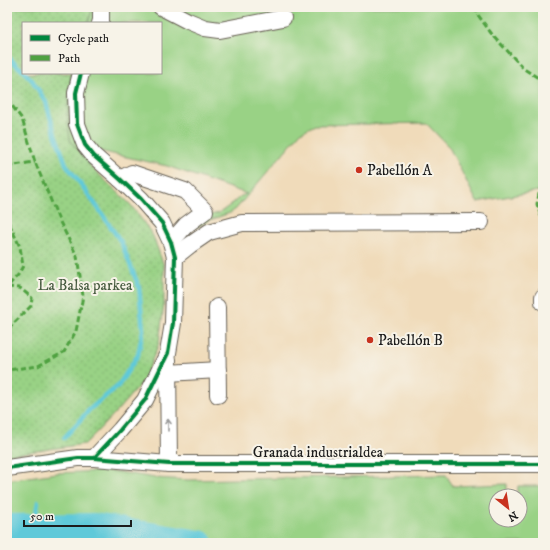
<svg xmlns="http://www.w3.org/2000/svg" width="550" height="550" viewBox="0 0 550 550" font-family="'IM FELL DW Pica',serif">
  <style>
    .grass { fill: #99d285; stroke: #5a7750 }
    .park { fill: url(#park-dots); stroke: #5a7750 }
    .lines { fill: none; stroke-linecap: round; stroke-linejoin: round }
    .stream { stroke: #5fc9d9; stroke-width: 4.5 }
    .river { stroke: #5fc9d9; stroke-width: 26 }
    .minor-casing { stroke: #665f53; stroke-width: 18 }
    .minor { stroke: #fff; stroke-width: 16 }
    .quiet { stroke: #4fa141; stroke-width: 3; stroke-dasharray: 6 3; stroke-linecap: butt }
    .cycleway-casing { stroke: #f7f3e8; stroke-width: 6 }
    .cycleway { stroke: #00873e; stroke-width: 4 }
    .oneway { stroke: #999 }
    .poi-dot { fill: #c8321e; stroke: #f7f3e8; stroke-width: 1.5 }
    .labels { text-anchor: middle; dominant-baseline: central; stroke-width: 4; stroke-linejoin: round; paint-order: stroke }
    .poi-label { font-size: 15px; fill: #1c1c1c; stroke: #f7f3e8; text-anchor: start }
    .park-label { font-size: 15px; fill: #485c41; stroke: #f7f3e8 }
    .street-label { font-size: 15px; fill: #1c1c1c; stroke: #f7f3e8 }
  </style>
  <defs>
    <pattern id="park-dots" width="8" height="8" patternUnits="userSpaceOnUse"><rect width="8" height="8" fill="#99d285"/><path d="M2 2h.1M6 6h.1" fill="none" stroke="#83b472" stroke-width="1.8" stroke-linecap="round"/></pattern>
  </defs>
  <rect width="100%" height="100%" fill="#f7f3e8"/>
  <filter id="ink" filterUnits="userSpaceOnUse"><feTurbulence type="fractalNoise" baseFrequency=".025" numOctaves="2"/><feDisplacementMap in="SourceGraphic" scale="8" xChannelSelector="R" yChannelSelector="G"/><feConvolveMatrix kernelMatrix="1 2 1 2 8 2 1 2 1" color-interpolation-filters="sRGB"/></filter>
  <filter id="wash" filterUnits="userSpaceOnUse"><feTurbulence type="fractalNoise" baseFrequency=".012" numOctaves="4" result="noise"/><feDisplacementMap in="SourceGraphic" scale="16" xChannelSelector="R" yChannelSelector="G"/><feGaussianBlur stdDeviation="0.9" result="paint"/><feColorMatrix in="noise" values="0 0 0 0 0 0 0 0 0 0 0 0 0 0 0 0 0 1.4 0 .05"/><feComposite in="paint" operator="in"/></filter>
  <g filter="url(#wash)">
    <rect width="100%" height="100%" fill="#f0dbba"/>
    <g class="grass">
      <polygon points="93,7 543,7 543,190 477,202 449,147 426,123 315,125 301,132 236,209 230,213 210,220 192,230 206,216 219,213 229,206 241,196 247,194 167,166 95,150 90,166 70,140 67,115 71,73 161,73 161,23 88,23"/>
      <polygon points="103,471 119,472 155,478 188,480 446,475 453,486 507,484 507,496 496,496 496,520 520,520 520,496 517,496 518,486 543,486 543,543 7,543 7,480 57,473"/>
    </g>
    <polygon class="park" points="7,7 93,7 88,23 23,23 23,73 71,73 67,115 70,140 90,166 130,204 142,220 153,236 164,266 164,304 159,343 144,380 116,412 85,444 7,455"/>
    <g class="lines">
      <g class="stream">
        <polyline points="7,56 23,71"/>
        <polyline points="25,73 32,80 46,102 55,134 66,164 98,208 121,242 139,287 143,330 138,355 118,386 90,409 64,438"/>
        <polyline points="32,527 35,518 38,502"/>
      </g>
      <polyline class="river" points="7,527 94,526 200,543"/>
    </g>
  </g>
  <g filter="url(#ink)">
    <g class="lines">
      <defs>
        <g id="minor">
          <polyline points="161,7 188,21 205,28 220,30 283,18"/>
          <polyline points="100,23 101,21 101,7"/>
          <polyline points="81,73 76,93 77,124 85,145 94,156 120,179 141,199 162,223 171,242 175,257 173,323 168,353 145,400 120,430 94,458"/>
          <polyline points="120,179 132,173 185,191 205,211 186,225 171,242"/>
          <polyline points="175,257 190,245 209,232 242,223 481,222"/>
          <polyline points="543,297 543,302"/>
          <polyline points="217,307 218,395"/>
          <polyline points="168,359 169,464"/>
          <polyline points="168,373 218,370"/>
          <polyline points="7,468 78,458 94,458 169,464 543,464"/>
        </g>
      </defs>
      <use href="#minor" class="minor-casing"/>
      <use href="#minor" class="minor"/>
      <g class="quiet">
        <polyline points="474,7 478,15 491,33 524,69 543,81"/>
        <polyline points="7,99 22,119 35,162 59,220 77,256 83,296 76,331 64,352 38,366 7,370"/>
        <polyline points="7,166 35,162"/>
        <polyline points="543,185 540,189 537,204 543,224"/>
        <polyline points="7,215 8,221 20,247 23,266 18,275 7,287"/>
        <polyline points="7,287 20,288 32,298 31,306 7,330"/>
      </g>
      <defs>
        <g id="cycleway">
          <polyline points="81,73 76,93 77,124 85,145 94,156 120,179 141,199 162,223 171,242 175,257 173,323 168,353 145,400 120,430 94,458"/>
          <polyline points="7,468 78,458 94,458 169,464 543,464"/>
        </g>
      </defs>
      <use href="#cycleway" class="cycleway-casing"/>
      <use href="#cycleway" class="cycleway"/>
    </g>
    <defs><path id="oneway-shaft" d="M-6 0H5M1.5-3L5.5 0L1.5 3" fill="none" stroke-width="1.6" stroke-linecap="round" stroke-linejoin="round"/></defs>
    <use class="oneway" href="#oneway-shaft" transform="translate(168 425) rotate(-90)"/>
  </g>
  <g class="poi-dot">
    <circle cx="359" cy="170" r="4"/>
    <circle cx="370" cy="340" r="4"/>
  </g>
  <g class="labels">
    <g class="poi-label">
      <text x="367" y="170">Pabellón A</text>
      <text x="378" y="340">Pabellón B</text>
    </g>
    <g class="park-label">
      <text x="85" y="285">La Balsa parkea</text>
    </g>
    <g class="street-label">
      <text x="318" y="452">Granada industrialdea</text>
    </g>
  </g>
  <rect width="550" height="550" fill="none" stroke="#f7f3e8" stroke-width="24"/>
  <rect x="22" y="22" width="140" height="52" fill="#f7f3e8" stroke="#9f9d96"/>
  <rect x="30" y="35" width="20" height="6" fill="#00873e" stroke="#9f9d96"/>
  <text x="58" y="42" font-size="12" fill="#1c1c1c">Cycle path</text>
  <rect x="30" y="55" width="20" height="6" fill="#4fa141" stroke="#9f9d96"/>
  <text x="58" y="62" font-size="12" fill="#1c1c1c">Path</text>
  <g transform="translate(508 508) rotate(150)"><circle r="19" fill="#f7f3e8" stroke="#9f9d96"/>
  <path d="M0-3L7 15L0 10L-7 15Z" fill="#c8321e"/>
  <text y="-6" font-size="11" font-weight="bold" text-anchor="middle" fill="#1c1c1c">N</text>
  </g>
  <path d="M24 520v6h107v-6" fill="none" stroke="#1c1c1c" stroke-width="2"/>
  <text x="30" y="520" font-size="12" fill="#1c1c1c" stroke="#f7f3e8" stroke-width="3" paint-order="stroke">50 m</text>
</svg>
